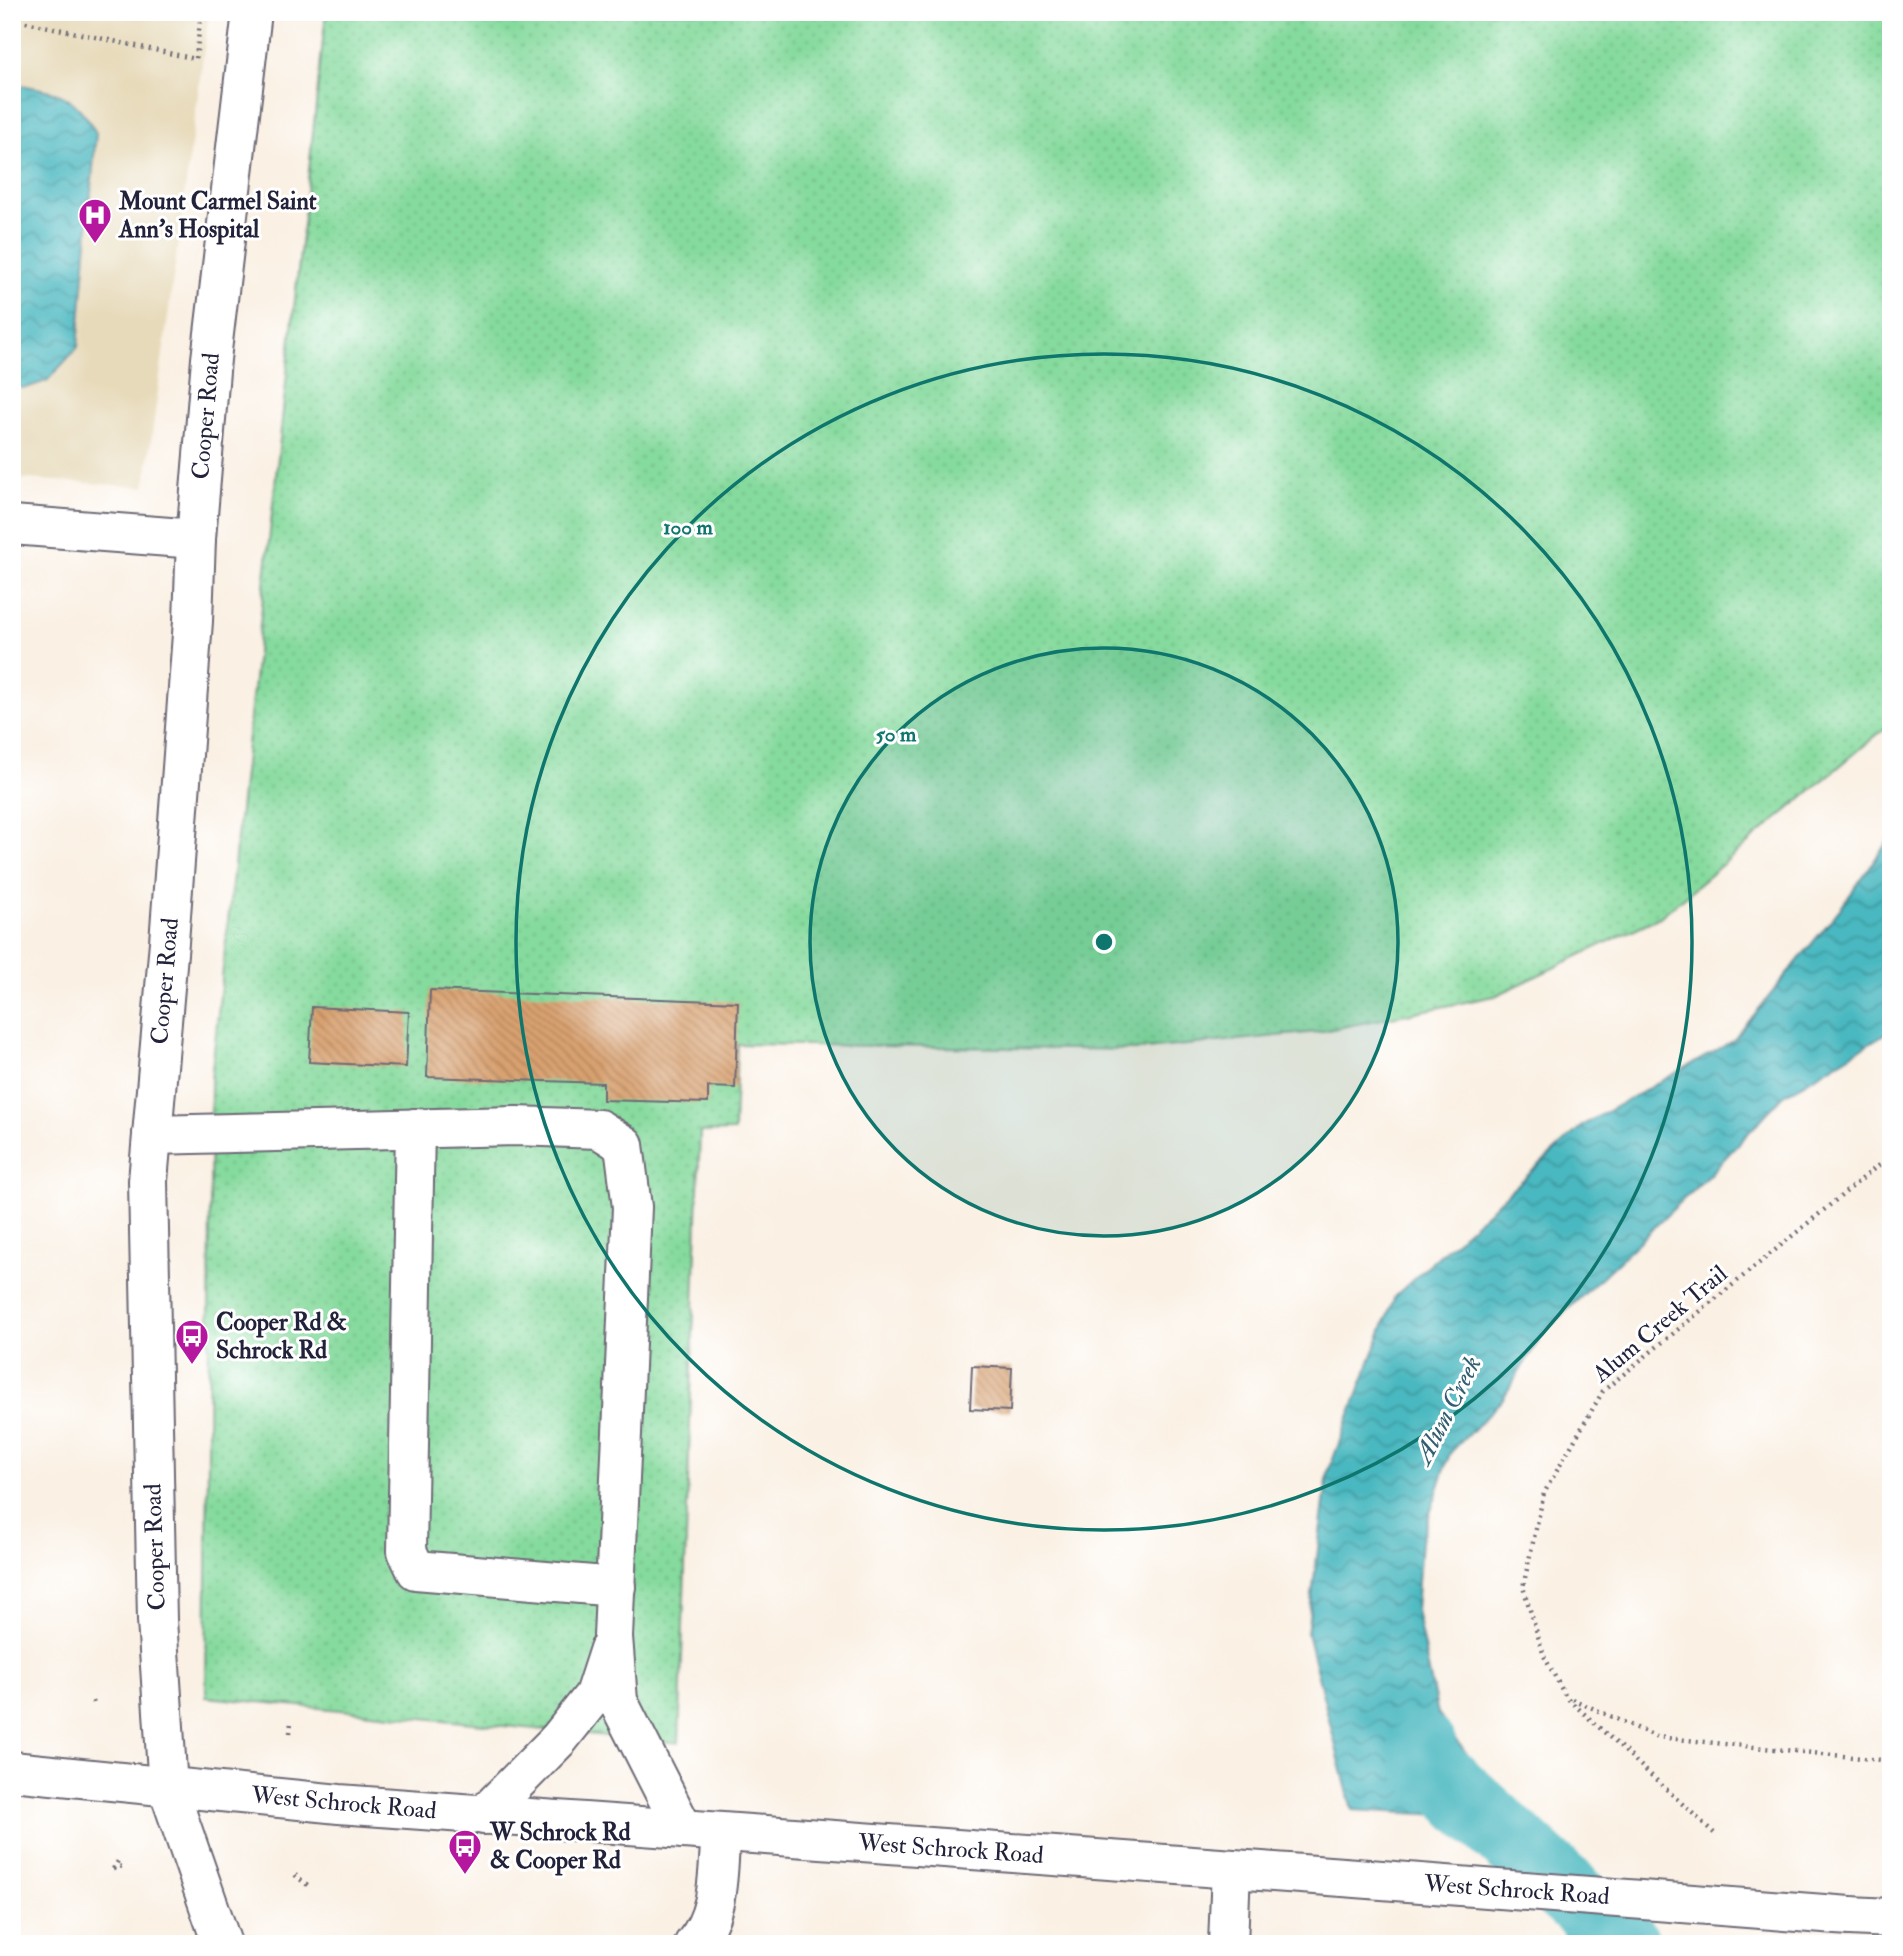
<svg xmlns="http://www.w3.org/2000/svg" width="1903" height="1956" viewBox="0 0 1903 1956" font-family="'IM FELL Double Pica',serif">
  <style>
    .built { fill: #e7daba }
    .grass { fill: url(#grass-dots); stroke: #547e6c; stroke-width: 2 }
    .water { fill: url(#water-waves); stroke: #366d7e; stroke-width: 2 }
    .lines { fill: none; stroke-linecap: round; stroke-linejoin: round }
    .river { stroke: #49b8c0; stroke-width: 70 }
    .building { fill: url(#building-back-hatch) }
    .minor-casing { stroke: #6e6a76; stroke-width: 42 }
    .major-casing { stroke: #6e6a76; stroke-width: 42 }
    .path { stroke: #6e6a76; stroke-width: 4.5; stroke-dasharray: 2 5; stroke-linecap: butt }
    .minor { stroke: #fff; stroke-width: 38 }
    .major { stroke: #fff; stroke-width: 38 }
    .major-bridge-casing { stroke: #6e6a76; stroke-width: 42; stroke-linecap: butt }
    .major-bridge { stroke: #fff; stroke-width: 38 }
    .ring { fill: none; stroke: #0f766e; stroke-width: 3.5 }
    .labels { text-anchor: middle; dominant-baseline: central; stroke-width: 6; stroke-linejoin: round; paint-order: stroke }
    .poi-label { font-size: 24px; font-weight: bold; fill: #22223b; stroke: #fff; text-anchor: start }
    .street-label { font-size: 24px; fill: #22223b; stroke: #fff }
    .water-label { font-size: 26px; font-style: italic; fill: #325e70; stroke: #fff }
    .centre { fill: #0f766e; stroke: #fff; stroke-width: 3.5 }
    .ring-label { font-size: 21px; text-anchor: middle; font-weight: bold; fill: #0f766e; stroke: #fff; stroke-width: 6; stroke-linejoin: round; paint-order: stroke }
  </style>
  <defs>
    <pattern id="grass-dots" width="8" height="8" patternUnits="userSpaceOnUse" patternTransform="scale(1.75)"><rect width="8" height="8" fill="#85da9d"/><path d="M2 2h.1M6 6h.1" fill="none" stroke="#73bb88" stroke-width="1.8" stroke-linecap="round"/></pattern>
    <pattern id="water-waves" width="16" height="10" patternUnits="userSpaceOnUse" patternTransform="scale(1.75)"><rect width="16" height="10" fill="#49b8c0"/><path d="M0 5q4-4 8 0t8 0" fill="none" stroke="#3c959d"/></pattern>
    <pattern id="building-back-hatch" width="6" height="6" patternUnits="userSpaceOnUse" patternTransform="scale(1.75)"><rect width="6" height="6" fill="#d9a170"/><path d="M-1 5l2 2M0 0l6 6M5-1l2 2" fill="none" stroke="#b0835d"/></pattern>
  </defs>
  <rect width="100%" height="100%" fill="#fff"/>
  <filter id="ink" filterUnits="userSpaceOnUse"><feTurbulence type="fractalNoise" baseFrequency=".0143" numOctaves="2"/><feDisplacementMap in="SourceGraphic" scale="14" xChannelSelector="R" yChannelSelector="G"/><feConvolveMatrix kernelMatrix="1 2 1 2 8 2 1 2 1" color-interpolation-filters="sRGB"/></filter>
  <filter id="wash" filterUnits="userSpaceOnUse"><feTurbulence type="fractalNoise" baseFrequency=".00686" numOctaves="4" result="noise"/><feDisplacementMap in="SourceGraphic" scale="28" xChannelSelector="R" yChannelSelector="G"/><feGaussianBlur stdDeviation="1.57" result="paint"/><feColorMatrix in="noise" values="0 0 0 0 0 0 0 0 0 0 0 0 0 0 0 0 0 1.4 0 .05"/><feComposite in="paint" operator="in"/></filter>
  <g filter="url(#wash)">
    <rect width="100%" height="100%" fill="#faf0e3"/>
    <polygon class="built" points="12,12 209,12 145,487 12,478"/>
    <polygon class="grass" points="326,12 1891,12 1891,723 1660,917 1495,996 1318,1032 1135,1050 737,1044 734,1131 700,1132 679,1743 206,1697 211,1079"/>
    <g class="water">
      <path d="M12,84C54,90 75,93 96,133L78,347L47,381L26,388L12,387Z"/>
      <polygon points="1891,837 1891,1030 1783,1096 1709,1175 1543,1333 1502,1400 1450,1453 1421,1541 1416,1610 1438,1714 1514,1819 1352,1810 1307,1633 1328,1472 1395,1296 1583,1125 1733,1041 1840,909"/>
    </g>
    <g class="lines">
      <polyline class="river" points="1423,1749 1428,1765 1625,1944"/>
    </g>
    <g id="blocks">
      <g class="building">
        <polygon points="430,990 738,1002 735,1088 708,1087 708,1103 603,1100 603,1083 427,1077"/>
        <polygon points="312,1007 409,1012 406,1067 309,1062"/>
        <polygon points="972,1366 1012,1368 1010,1411 970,1409"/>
      </g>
    </g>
  </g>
  <g filter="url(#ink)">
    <use href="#blocks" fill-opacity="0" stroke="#6e6a76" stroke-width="2"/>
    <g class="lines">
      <defs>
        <g id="minor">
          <polyline points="12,525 196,539"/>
          <polyline points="415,1128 407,1551 416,1570 616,1587"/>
          <polyline points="152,1135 516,1126 599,1129 624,1145 632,1207 613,1637 618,1701 683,1829"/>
          <polyline points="484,1815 559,1739 594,1695 609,1649"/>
          <polyline points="222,1944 168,1788 157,1620 148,1181 169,942 193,621 196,539 211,359 252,12"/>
          <path d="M694,1944C721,1913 717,1872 721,1833"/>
          <polyline points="1228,1944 1231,1869"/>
        </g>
        <g id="major">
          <polyline points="12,1771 339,1804 1343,1877"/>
          <polyline points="1850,1916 1891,1918"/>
        </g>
      </defs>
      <use href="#minor" class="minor-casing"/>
      <use href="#major" class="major-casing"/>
      <g class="path">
        <polyline points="12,19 196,59 201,12"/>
        <polyline points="1572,1699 1657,1737 1891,1761"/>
        <polyline points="93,1701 94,1706"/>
        <polyline points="290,1733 291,1722"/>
        <polyline points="1714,1833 1566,1697 1544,1656 1523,1587 1544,1493 1603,1391 1891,1155"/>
        <polyline points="113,1869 126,1865"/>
        <polyline points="113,1869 120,1858"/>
        <polyline points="295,1875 310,1887"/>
      </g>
      <use href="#minor" class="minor"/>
      <use href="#major" class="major"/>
      <defs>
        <polyline id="major-bridge" points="1343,1877 1850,1916"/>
      </defs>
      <use href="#major-bridge" class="major-bridge-casing"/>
      <use href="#major-bridge" class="major-bridge"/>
    </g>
  </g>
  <circle cx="1104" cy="942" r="294" fill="#0f766e" fill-opacity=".12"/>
  <g class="ring">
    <circle cx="1104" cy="942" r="294"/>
    <circle cx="1104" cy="942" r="588"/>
  </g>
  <defs>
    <symbol id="hospital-pin" viewBox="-11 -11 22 30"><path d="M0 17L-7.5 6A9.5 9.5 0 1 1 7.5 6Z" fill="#b5179e" stroke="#fff"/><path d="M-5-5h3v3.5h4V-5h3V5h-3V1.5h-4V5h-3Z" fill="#fff"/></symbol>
    <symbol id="bus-pin" viewBox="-11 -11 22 30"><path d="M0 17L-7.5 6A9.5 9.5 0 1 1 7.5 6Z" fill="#b5179e" stroke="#fff"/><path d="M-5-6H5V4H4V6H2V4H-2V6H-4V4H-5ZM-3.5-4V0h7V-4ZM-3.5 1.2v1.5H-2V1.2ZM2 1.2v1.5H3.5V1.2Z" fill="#fff"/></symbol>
  </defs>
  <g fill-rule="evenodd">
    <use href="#hospital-pin" x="76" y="196" width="38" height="52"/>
    <use href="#bus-pin" x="173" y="1317" width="38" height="52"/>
    <use href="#bus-pin" x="446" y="1827" width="38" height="52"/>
  </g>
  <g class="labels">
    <g class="poi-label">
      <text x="119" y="201">Mount Carmel Saint<tspan x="119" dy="28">Ann's Hospital</tspan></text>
      <text x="216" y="1322">Cooper Rd &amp;<tspan x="216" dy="28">Schrock Rd</tspan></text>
      <text x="490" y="1832">W Schrock Rd<tspan x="490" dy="28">&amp; Cooper Rd</tspan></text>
    </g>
    <g class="street-label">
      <text transform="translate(206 416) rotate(-85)">Cooper Road</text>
      <text transform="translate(165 981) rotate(-85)">Cooper Road</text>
      <text transform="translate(1660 1324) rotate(-40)">Alum Creek Trail</text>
      <text transform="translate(155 1547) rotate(-92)">Cooper Road</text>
      <text transform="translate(344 1803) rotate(5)">West Schrock Road</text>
      <text transform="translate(951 1849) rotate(4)">West Schrock Road</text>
      <text transform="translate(1517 1890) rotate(4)">West Schrock Road</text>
    </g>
    <g class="water-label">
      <text transform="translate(1448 1410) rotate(-63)">Alum Creek</text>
    </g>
  </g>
  <circle cx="1104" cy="942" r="10" class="centre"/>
  <g class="ring-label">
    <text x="688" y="534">100 m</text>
    <text x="896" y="741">50 m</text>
  </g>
  <rect width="1903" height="1956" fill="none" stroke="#fff" stroke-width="42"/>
</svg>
